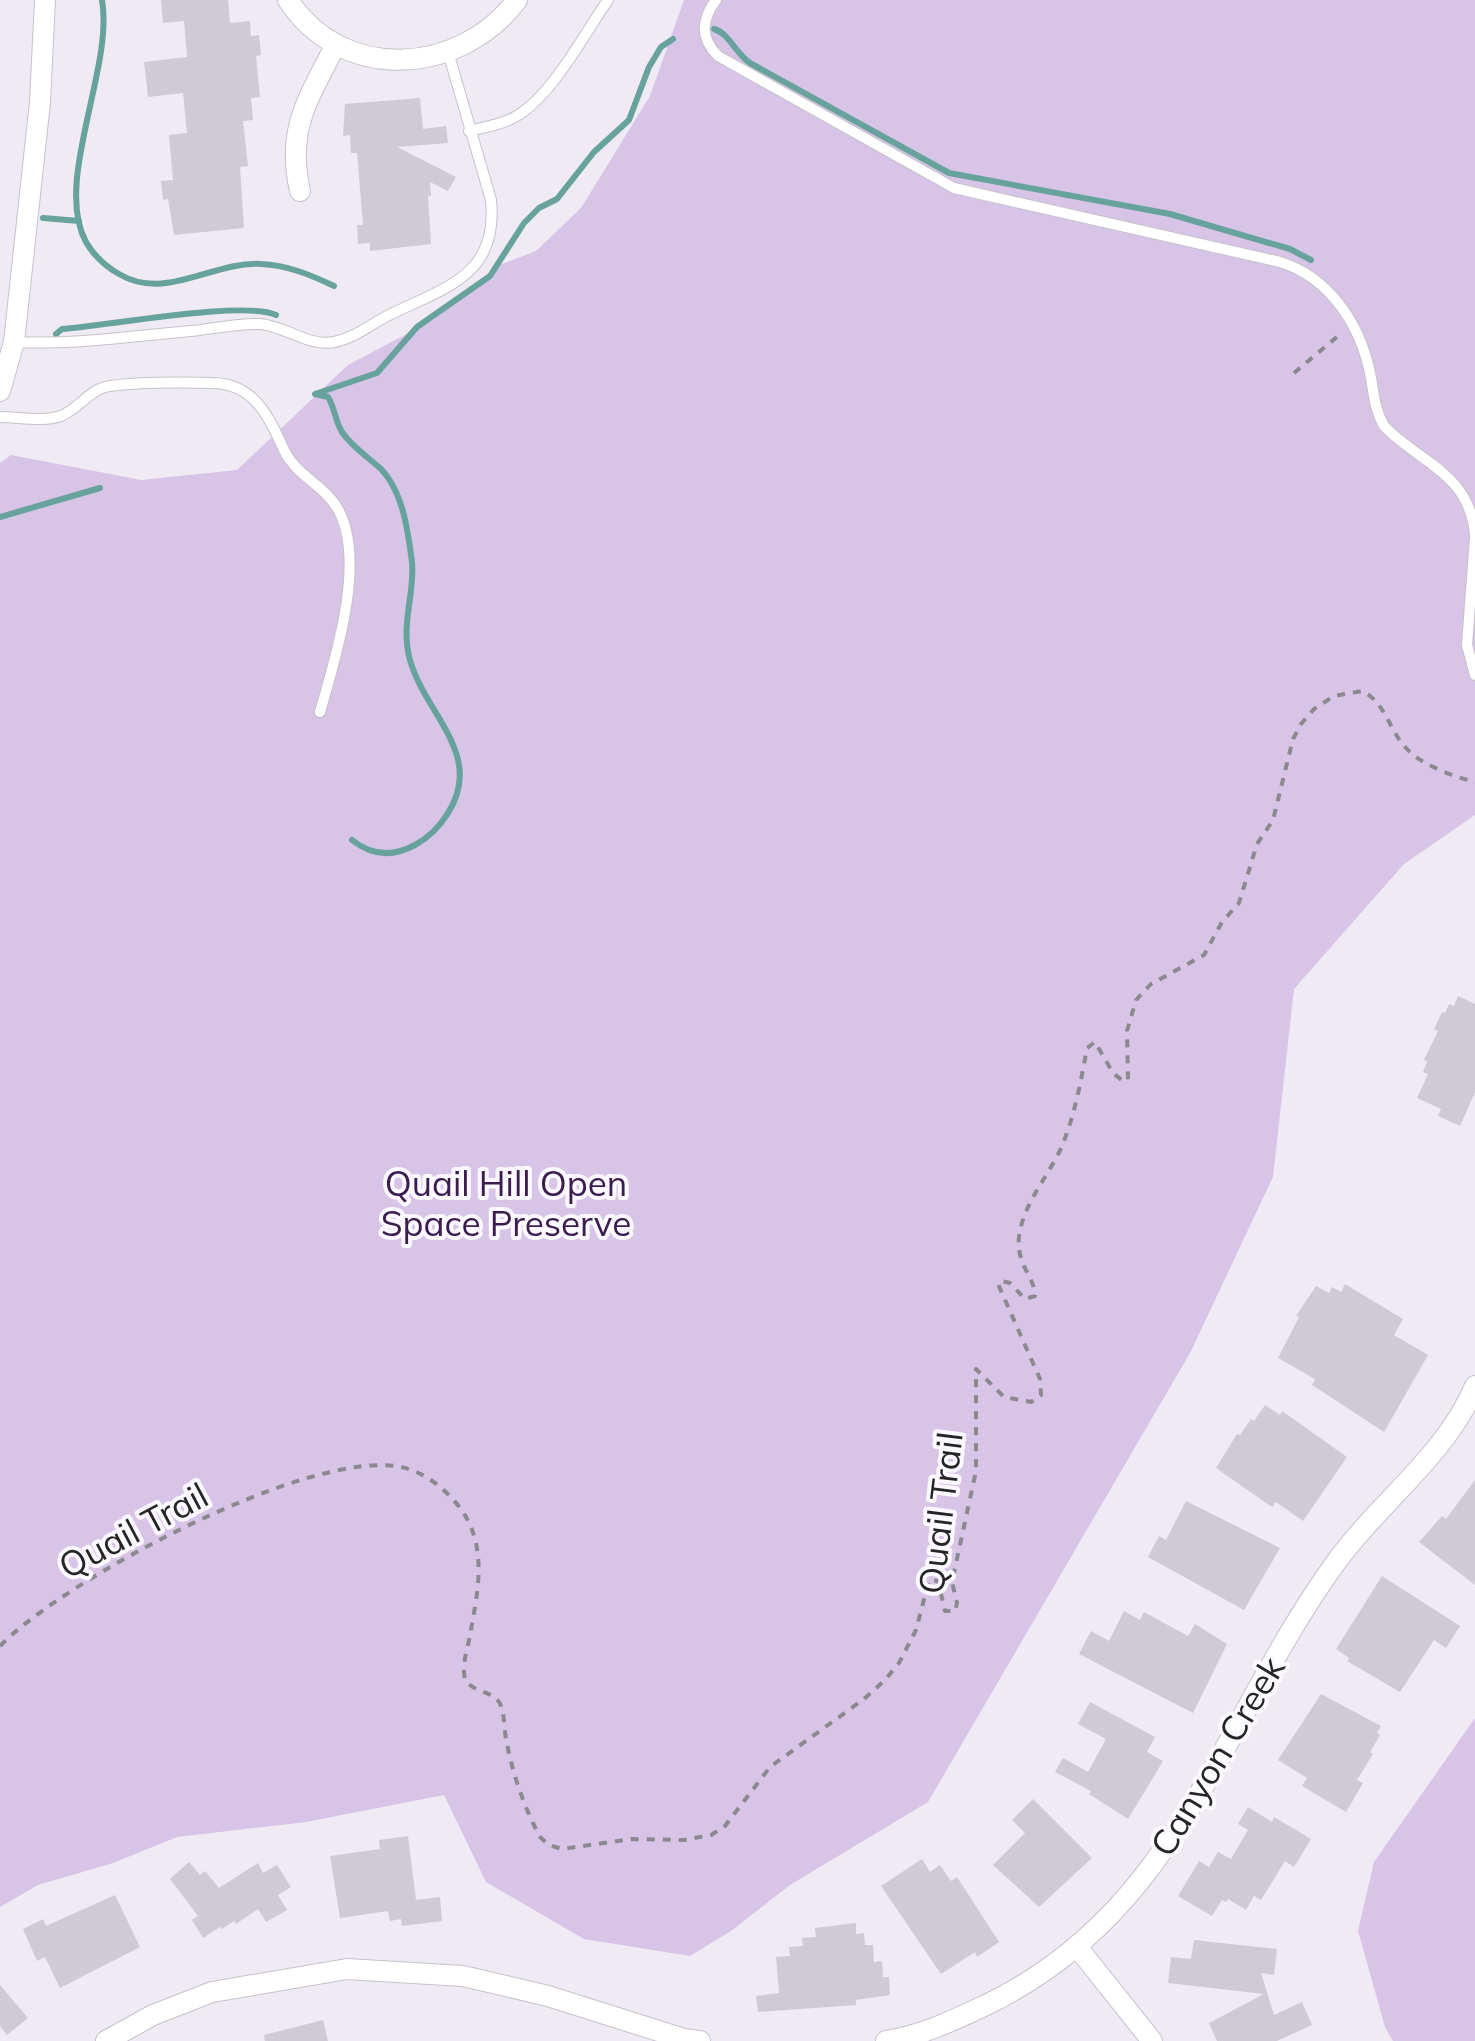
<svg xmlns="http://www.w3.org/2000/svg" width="1475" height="2041" viewBox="0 0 1475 2041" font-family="Mulish,sans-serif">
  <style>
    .green { fill: #d7c4e6 }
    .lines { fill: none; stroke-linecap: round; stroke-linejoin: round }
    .stream { stroke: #67a29d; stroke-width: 6 }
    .building { fill: #cfcbd3 }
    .service-casing { stroke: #c6c2ca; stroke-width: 12 }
    .minor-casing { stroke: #c6c2ca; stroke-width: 22 }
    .path { stroke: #8b888e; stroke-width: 4; stroke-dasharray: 8 8; stroke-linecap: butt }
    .service { stroke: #fff; stroke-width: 10 }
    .minor { stroke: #fff; stroke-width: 20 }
    .labels { text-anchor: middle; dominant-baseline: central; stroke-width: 8; stroke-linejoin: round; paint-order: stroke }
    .park-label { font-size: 35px; fill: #3b1c4e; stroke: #fcf8ff }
    .street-label { font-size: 35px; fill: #252427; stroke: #fcf8ff }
  </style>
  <rect width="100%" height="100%" fill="#efeaf3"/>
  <g class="green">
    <polygon points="684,0 1475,0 1475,815 1404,864 1294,989 1273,1177 1190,1353 928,1802 790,1885 731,1931 690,1956 584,1939 486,1882 444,1795 306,1822 177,1837 113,1863 38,1885 0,1907 0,463 11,455 141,480 237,470 348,365 433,320 497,266 536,251 581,208 650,96"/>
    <polygon points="1475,1718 1475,2041 1393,2041 1385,2027 1358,1931 1374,1862"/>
  </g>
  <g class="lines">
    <g class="stream">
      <path d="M102,0C114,68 53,182 86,242C94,256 105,266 119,274C166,302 212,261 261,264C287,265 311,275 334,286"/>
      <path d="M714,29C729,33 736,54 750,63L949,173L1170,214L1290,249L1311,260"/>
      <polyline points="43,218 79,221"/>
      <path d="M56,334L62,329C106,326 244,300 276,315"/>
      <polyline points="0,517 100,488"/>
      <path d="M352,840C372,856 393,857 415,845C428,838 440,826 448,813C485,755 425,714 410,660C400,624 415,595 412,562C408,531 403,492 381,469C368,457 352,447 342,432C335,421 335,408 328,397L315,394L377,373L417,327L490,276L524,223L539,208L557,199L594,152L629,120L649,67L661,47L673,39"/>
    </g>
  </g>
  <g class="building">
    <polygon points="161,0 228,0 230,23 250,21 251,36 259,35 261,55 256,56 260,97 251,98 253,120 243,121 248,166 240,167 244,228 174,235 168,199 163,200 161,181 173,180 169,135 187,133 183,93 148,97 144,62 187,57 184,21 163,23"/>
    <polygon points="420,98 423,129 446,126 448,143 397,147 456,177 448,191 430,182 431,196 428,196 431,244 370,251 370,243 358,244 357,225 363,225 357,153 351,153 350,135 343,136 345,104"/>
    <polygon points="1458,996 1475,1004 1475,1092 1460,1126 1438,1116 1441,1109 1417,1098 1428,1074 1423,1072 1427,1062 1424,1060 1438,1031 1434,1029 1442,1012 1445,1013 1449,1004 1454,1006"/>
    <polygon points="1345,1284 1403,1319 1394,1335 1428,1355 1384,1432 1312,1385 1315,1379 1278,1358 1299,1317 1296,1316 1316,1286 1329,1293 1332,1287 1341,1292"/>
    <polygon points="1265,1405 1280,1415 1282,1411 1347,1457 1303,1521 1276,1502 1272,1507 1216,1468 1237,1434 1240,1435 1251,1419 1254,1421"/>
    <polygon points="1475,1480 1475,1585 1419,1542 1442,1516 1446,1519"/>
    <polygon points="1186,1501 1280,1548 1244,1610 1148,1557 1159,1536 1166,1540"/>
    <polygon points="1382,1576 1460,1626 1446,1648 1434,1640 1400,1692 1347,1661 1349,1658 1336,1649"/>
    <polygon points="1124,1611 1140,1620 1144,1612 1188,1636 1195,1624 1227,1644 1193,1713 1079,1654 1091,1631 1109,1641"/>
    <polygon points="1321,1694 1381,1726 1377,1733 1380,1735 1370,1752 1373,1754 1357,1780 1363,1783 1346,1812 1302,1786 1307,1778 1278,1760"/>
    <polygon points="1090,1702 1155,1737 1147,1752 1163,1761 1128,1819 1089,1794 1091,1791 1055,1772 1063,1758 1088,1772 1106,1739 1078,1724"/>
    <polygon points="1033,1799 1092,1858 1039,1907 993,1865 1025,1833 1012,1820"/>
    <polygon points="1248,1807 1272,1822 1274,1817 1311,1839 1294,1867 1285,1861 1261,1900 1254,1896 1246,1910 1228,1899 1226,1902 1222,1900 1212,1916 1178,1896 1199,1861 1209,1867 1218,1852 1231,1859 1248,1830 1238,1824"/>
    <polygon points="408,1836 416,1900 440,1897 442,1921 402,1926 401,1919 390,1921 388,1911 340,1918 330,1856 380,1849 379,1840"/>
    <polygon points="922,1859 930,1872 940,1865 951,1881 957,1877 999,1942 977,1957 975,1952 941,1974 881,1886"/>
    <polygon points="189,1862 200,1875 205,1871 219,1888 258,1863 263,1873 277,1865 291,1887 278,1895 287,1910 266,1922 258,1909 236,1924 234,1921 222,1929 220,1927 203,1938 192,1920 198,1916 170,1879"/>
    <polygon points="115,1895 140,1947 60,1988 45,1957 37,1961 23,1929 43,1919 46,1926"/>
    <polygon points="856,1923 856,1934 864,1933 865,1945 873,1945 874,1962 882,1961 883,1977 889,1977 890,1995 856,2000 856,2005 758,2012 756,1996 779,1993 776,1957 790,1956 789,1947 803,1946 802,1938 816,1937 815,1928"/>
    <polygon points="1194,1940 1277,1949 1274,1975 1261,1973 1274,2015 1302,2002 1312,2025 1277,2041 1217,2041 1209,2023 1264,1994 1168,1983 1171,1957 1191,1959"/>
    <polygon points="0,1985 28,2018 7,2035 0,2026"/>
    <polygon points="323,2020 328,2041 265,2041 264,2035"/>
  </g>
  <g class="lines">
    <defs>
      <g id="service">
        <path d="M716,0C701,20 700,38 718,56L954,188L1280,262C1329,277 1360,324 1370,373C1374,392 1374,409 1384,426C1421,464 1469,473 1475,534"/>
        <path d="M469,131C485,127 501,125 515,117C552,96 583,36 608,0"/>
        <path d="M15,342C74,345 132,336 191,331C213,329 238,323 260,324C286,326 308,347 334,342C355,338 371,324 389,315C444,288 499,276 491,200L448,52"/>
        <path d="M0,417C18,417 44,422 61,416C77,410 89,391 105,387C129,382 186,382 212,383C254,383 269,417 284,450C296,476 326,486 339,511C366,564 335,659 320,712"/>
        <polyline points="1475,538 1467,645 1475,675"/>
      </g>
      <g id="minor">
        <path d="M288,0C342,83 460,76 517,0"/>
        <path d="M300,191C286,130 308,99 335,46"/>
        <polyline points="0,391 14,342 40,102 45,0"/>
        <polyline points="1078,1948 1152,2041"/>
        <polyline points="106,2041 153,2015 212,1992 347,1969 463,1976 548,1996 684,2039 700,2041"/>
        <path d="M886,2041C921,2036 954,2020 986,2005C1179,1912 1219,1725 1334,1565C1377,1504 1446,1456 1475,1386"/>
      </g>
    </defs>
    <use href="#service" class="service-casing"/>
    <use href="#minor" class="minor-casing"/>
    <g class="path">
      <polyline points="1294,373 1338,336"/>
      <path d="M0,1646C64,1580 309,1448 401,1467C427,1472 453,1495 466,1517C487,1554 477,1596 470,1635C468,1647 463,1661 464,1673C466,1695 495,1688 501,1706C505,1718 504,1732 507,1744C513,1775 525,1809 540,1837L549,1845L562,1849L632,1839L684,1840L711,1835L725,1826L770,1767L864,1699L885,1680L899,1663L916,1630L929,1580L938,1581L945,1611H955L957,1603L952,1582L976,1471V1369L1004,1397L1031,1402L1041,1395L1040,1379L998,1284L1001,1281L1010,1283L1025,1299L1035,1296C1035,1277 1016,1265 1019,1237C1023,1203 1049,1176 1062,1146C1075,1114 1081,1081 1087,1048L1095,1042L1113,1073L1123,1081L1128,1080L1127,1031L1136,1000L1151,984L1204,955L1222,922L1239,903L1257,844L1273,820L1293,739L1301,724L1314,709L1334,696L1362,691C1385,702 1389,729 1405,747C1421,765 1452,776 1475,782"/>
    </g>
    <use href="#service" class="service"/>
    <use href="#minor" class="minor"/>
  </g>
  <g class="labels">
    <g class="park-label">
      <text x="506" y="1183">Quail Hill Open<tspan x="506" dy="40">Space Preserve</tspan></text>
    </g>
    <g class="street-label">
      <text transform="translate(940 1513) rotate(-83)">Quail Trail</text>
      <text transform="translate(133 1530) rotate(-28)">Quail Trail</text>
      <text transform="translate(1217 1756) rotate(-59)">Canyon Creek</text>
    </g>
  </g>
</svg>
